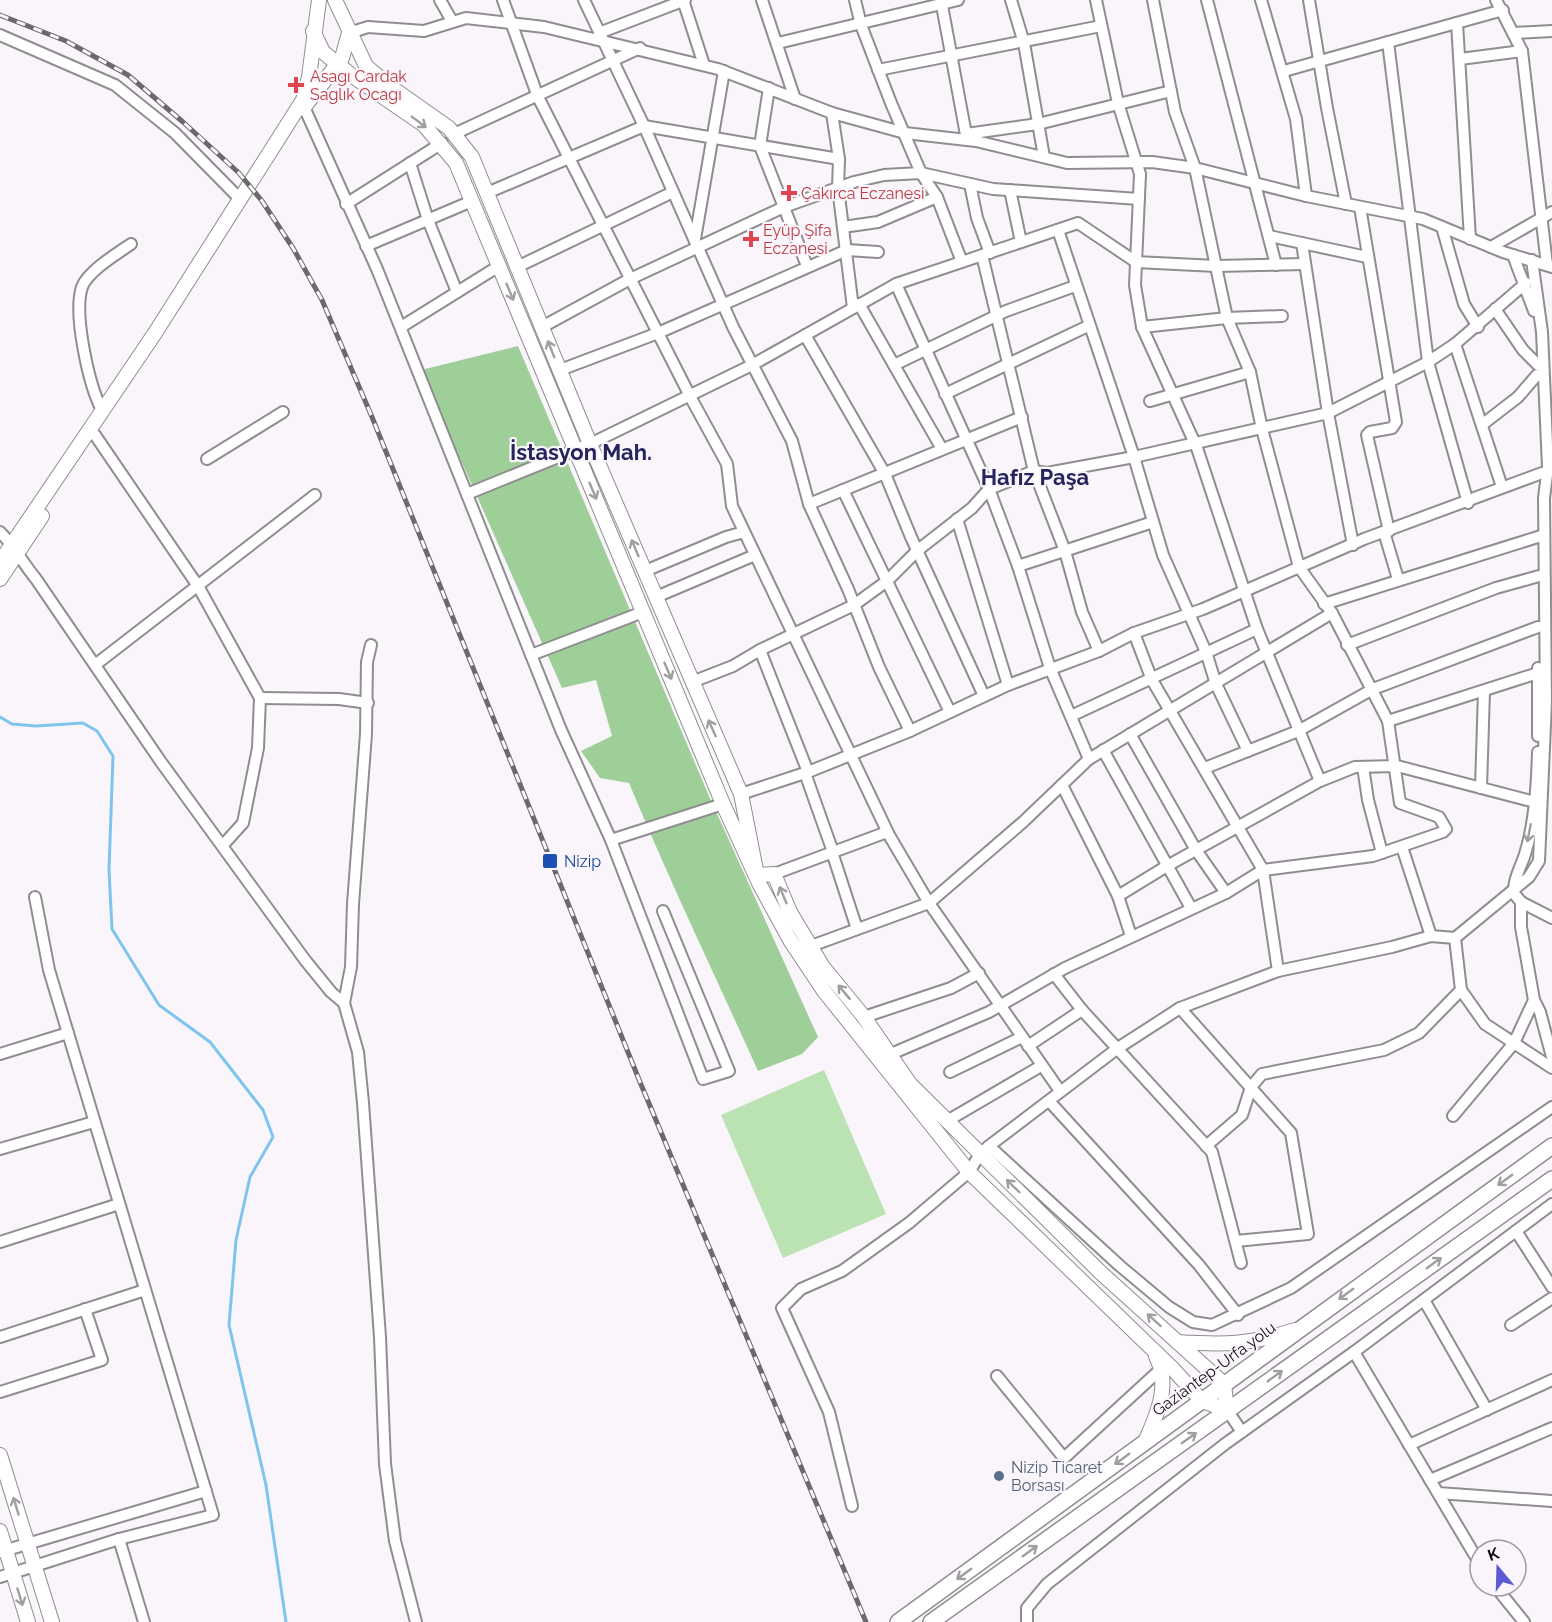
<svg xmlns="http://www.w3.org/2000/svg" width="1552" height="1622" viewBox="0 0 1552 1622" font-family="Raleway,sans-serif">
  <style>
    .green { fill: #bae2b3 }
    .forest { fill: #9fcf98 }
    .lines { fill: none; stroke-linecap: round; stroke-linejoin: round }
    .stream { stroke: #7ec5ed; stroke-width: 3 }
    .minor-casing { stroke: #908d91; stroke-width: 14 }
    .major-casing { stroke: #908d91; stroke-width: 16 }
    .highway-casing { stroke: #908d91; stroke-width: 18 }
    .minor { stroke: #fff; stroke-width: 10 }
    .major { stroke: #fff; stroke-width: 14 }
    .highway { stroke: #fff; stroke-width: 15 }
    .rail-casing { stroke: #6b696b; stroke-width: 5 }
    .rail { stroke: #f9f5fa; stroke-width: 3; stroke-dasharray: 9; stroke-linecap: butt }
    .oneway { stroke: #9f9f9f }
    .health-dot { fill: #e0444e; stroke: #f9f5fa; stroke-width: 2 }
    .transit-dot { fill: #1a4fb4; stroke: #f9f5fa; stroke-width: 2 }
    .service-dot { fill: #5c6f8a; stroke: #f9f5fa; stroke-width: 2 }
    .labels { text-anchor: middle; dominant-baseline: central; stroke-width: 4.5; stroke-linejoin: round; paint-order: stroke }
    .health-label { font-size: 16px; fill: #be3a42; stroke: #f9f5fa; text-anchor: start }
    .transit-label { font-size: 16px; fill: #164399; stroke: #f9f5fa; text-anchor: start }
    .street-label { font-size: 16px; fill: #100f10; stroke: #f9f5fa }
    .service-label { font-size: 16px; fill: #4e5e75; stroke: #f9f5fa; text-anchor: start }
    .district-label { font-size: 22px; font-weight: bold; fill: #25245d; stroke: #f9f5fa }
  </style>
  <rect width="100%" height="100%" fill="#f9f5fa"/>
  <polygon class="green" points="824,1070 886,1214 783,1258 721,1115"/>
  <path class="forest" d="M518,346L709,796L818,1037L802,1054L758,1071C715,975 669,880 629,783L600,778L581,751L612,736L596,680L562,688L421,370Z"/>
  <g class="lines">
    <polyline class="stream" points="0,717 12,724 36,726 83,723 97,731 113,756 109,870 112,929 159,1005 210,1042 263,1110 273,1137 250,1177 236,1240 229,1325 266,1485 286,1622"/>
    <defs>
      <g id="minor">
        <polyline points="440,0 452,21"/>
        <polyline points="503,0 538,97 692,400 727,464 732,506 889,835 929,903 1060,1091"/>
        <polyline points="584,0 644,126 733,327 792,441 809,504 848,589 879,667 910,731"/>
        <polyline points="683,0 704,65"/>
        <polyline points="762,0 795,99"/>
        <polyline points="855,0 861,25 891,103 921,173 937,197 962,262"/>
        <polyline points="941,0 967,140"/>
        <polyline points="1011,0 1024,43 1044,157"/>
        <polyline points="1096,0 1118,103 1140,174 1135,285 1142,327 1197,448 1257,629 1320,781"/>
        <polyline points="1207,0 1276,265"/>
        <polyline points="1261,0 1296,119 1306,196"/>
        <polyline points="1309,0 1327,108 1346,204"/>
        <polyline points="1496,0 1522,51 1547,265"/>
        <polyline points="1457,23 1470,239"/>
        <polyline points="349,33 368,27 424,31 466,18 544,27 718,69 832,113 905,133 976,141 1067,163 1152,162 1195,168 1306,196 1423,219 1503,252 1552,267"/>
        <polyline points="599,33 685,0"/>
        <polyline points="1514,33 1552,31"/>
        <polyline points="0,35 115,85 175,133 239,198"/>
        <polyline points="1388,42 1428,362 1468,503"/>
        <polyline points="778,43 958,0"/>
        <polyline points="1460,59 1522,51"/>
        <polyline points="878,70 1101,26"/>
        <polyline points="1284,71 1503,10"/>
        <polyline points="769,88 760,146 807,266"/>
        <polyline points="304,107 377,269 561,730 611,840 703,1079 729,1071 663,911"/>
        <polyline points="832,113 839,159 838,188 853,308"/>
        <polyline points="454,134 640,48"/>
        <polyline points="966,134 1038,124 1171,91"/>
        <polyline points="410,163 428,220 457,292"/>
        <polyline points="970,184 977,218 990,253"/>
        <polyline points="1010,190 1021,242"/>
        <polyline points="487,193 644,126 839,159"/>
        <polyline points="346,204 442,143"/>
        <polyline points="1360,207 1396,422 1392,428 1370,432 1367,435 1389,531"/>
        <polyline points="843,227 878,222 937,197"/>
        <polyline points="1442,227 1464,304 1478,327"/>
        <polyline points="1058,230 1134,457 1163,555 1206,652 1216,684 1248,751"/>
        <polyline points="1269,236 1367,257"/>
        <polyline points="695,239 724,71"/>
        <polyline points="1302,243 1328,413 1353,545"/>
        <polyline points="366,246 472,201"/>
        <polyline points="1491,247 1552,212"/>
        <polyline points="982,255 1034,471 1065,551 1082,612 1099,651"/>
        <polyline points="1513,255 1534,311"/>
        <polyline points="517,267 673,192"/>
        <polyline points="896,284 989,489 1018,566 1050,668 1089,759"/>
        <polyline points="859,304 942,449"/>
        <polyline points="1495,309 1523,350 1538,365"/>
        <polyline points="401,327 499,266"/>
        <polyline points="542,327 630,279 784,207 854,182 884,175 921,173 993,189 1139,199"/>
        <polyline points="1142,327 1227,318 1282,316"/>
        <polyline points="805,335 885,474 911,537 984,696"/>
        <polyline points="1455,344 1502,487"/>
        <polyline points="894,365 1006,311 1075,286"/>
        <polyline points="560,370 658,333 847,250 878,252"/>
        <polyline points="945,394 1088,326"/>
        <polyline points="1150,401 1250,372"/>
        <path d="M102,410C89,386 73,314 82,287C88,271 118,253 131,244"/>
        <polyline points="1483,424 1518,397 1537,375"/>
        <polyline points="95,435 198,586 260,698 258,748 243,823 223,845"/>
        <polyline points="207,459 283,412"/>
        <polyline points="843,490 950,712"/>
        <polyline points="467,494 590,444 752,365 896,284 1078,223 1136,262 1216,266 1304,264"/>
        <polyline points="809,504 1022,417"/>
        <polyline points="957,519 1008,685"/>
        <path d="M0,532C14,546 23,563 36,579L161,762L305,960L331,992L344,1003"/>
        <polyline points="1384,532 1398,579"/>
        <polyline points="1018,566 1153,522"/>
        <polyline points="645,571 726,537 744,532"/>
        <polyline points="656,597 755,555"/>
        <polyline points="1324,604 1541,536"/>
        <polyline points="1134,633 1152,680 1263,870 1278,971"/>
        <polyline points="371,645 367,662 366,734 353,904 351,967 344,1003 358,1052 363,1103 380,1337 385,1464 395,1541 416,1622"/>
        <polyline points="1347,645 1496,588 1539,576"/>
        <polyline points="760,650 808,772"/>
        <polyline points="531,655 643,612"/>
        <polyline points="95,665 315,495"/>
        <polyline points="692,682 733,666 760,650 854,605 887,581 918,550 972,508 989,489 1034,471 1047,473 1134,457 1328,413 1428,362 1455,344 1526,283"/>
        <polyline points="260,698 339,699 368,703"/>
        <polyline points="1071,716 1257,629"/>
        <polyline points="1388,721 1538,673"/>
        <polyline points="1130,734 1196,850 1226,893"/>
        <polyline points="1538,736 1538,668"/>
        <polyline points="1103,750 1191,908"/>
        <polyline points="1363,767 1368,800 1382,853"/>
        <polyline points="1205,768 1298,731 1373,689 1538,627"/>
        <polyline points="805,773 833,852"/>
        <polyline points="1062,785 1118,896 1131,936"/>
        <polyline points="1481,788 1484,691"/>
        <polyline points="741,794 808,772 910,731 1008,685 1099,651 1134,633 1203,609 1364,539 1542,473"/>
        <polyline points="611,840 723,804"/>
        <polyline points="1402,847 1431,936"/>
        <polyline points="832,852 857,929"/>
        <polyline points="774,874 887,832"/>
        <path d="M1514,889C1515,875 1521,867 1525,854C1535,822 1537,785 1538,752"/>
        <polyline points="1512,891 1521,902 1521,927 1534,1000 1540,1012 1552,1057"/>
        <polyline points="1118,896 1167,866 1320,781 1355,767 1397,766 1535,802"/>
        <polyline points="1521,902 1552,918"/>
        <polyline points="811,946 929,903 1023,822 1089,759 1332,613"/>
        <polyline points="1054,974 1082,1010 1212,1152 1241,1263"/>
        <polyline points="1461,990 1485,1024 1552,1068"/>
        <polyline points="1180,1008 1291,1133 1308,1234 1236,1241"/>
        <polyline points="864,1017 951,988 979,973"/>
        <polyline points="1028,1046 1082,1010"/>
        <polyline points="0,1054 68,1033"/>
        <polyline points="891,1054 989,1012 1065,968 1226,893 1263,870 1373,856 1443,832 1446,829 1439,817 1400,803 1388,721 1332,613 1299,567 1262,429 1250,372 1227,318 1195,168 1175,112 1153,0"/>
        <polyline points="950,1072 1022,1037"/>
        <polyline points="1049,1101 1199,1265 1238,1315"/>
        <polyline points="1453,1116 1514,1043 1534,1000"/>
        <polyline points="947,1121 1041,1066"/>
        <polyline points="989,1146 1120,1266 1169,1307 1193,1322 1212,1325 1291,1288 1552,1107"/>
        <polyline points="1206,1146 1242,1115 1251,1087 1262,1074 1384,1050 1419,1033 1461,990 1455,938"/>
        <polyline points="0,1149 94,1122"/>
        <polyline points="1516,1231 1552,1287"/>
        <polyline points="0,1242 119,1204"/>
        <polyline points="1424,1300 1487,1410"/>
        <polyline points="1511,1325 1552,1298"/>
        <polyline points="0,1337 145,1290"/>
        <polyline points="1354,1352 1480,1564"/>
        <polyline points="997,1376 1064,1458 1162,1368"/>
        <polyline points="0,1392 102,1360 85,1309"/>
        <polyline points="1227,1410 1242,1432"/>
        <polyline points="1409,1445 1552,1380"/>
        <polyline points="1430,1480 1552,1428"/>
        <polyline points="1438,1493 1552,1501"/>
        <polyline points="852,1506 829,1412 782,1308 801,1289 842,1271 909,1223 969,1172 980,1154 989,1146 1118,1048 1180,1008 1278,971 1392,947 1431,936 1455,938 1529,877 1539,861 1546,702 1544,498 1548,467 1542,332 1532,260"/>
        <polyline points="119,1539 144,1622"/>
        <polyline points="0,1552 206,1491"/>
        <polyline points="0,1577 119,1539 213,1515 49,970 35,897"/>
        <polyline points="1495,1586 1524,1622"/>
        <polyline points="1027,1622 1027,1608 1047,1584 1225,1444 1354,1352 1552,1204"/>
      </g>
      <g id="major">
        <polyline points="313,31 323,52 351,75 424,125 456,163 723,804 760,885 790,940 824,991 969,1172 1172,1368 1202,1401 1227,1410 1224,1384 1100,1272 910,1084 864,1017 823,967 790,912 774,874 757,875 741,794 590,444 472,157 449,128 388,85 366,66 335,0"/>
        <polyline points="305,106 342,58 349,33"/>
        <polyline points="0,562 155,333 303,100 309,77 319,0"/>
        <polyline points="0,579 42,516"/>
        <path d="M1177,1342C1225,1345 1248,1345 1295,1330"/>
        <path d="M1145,1442C1157,1415 1171,1385 1156,1356"/>
        <polyline points="0,1455 52,1622"/>
        <polyline points="0,1531 28,1622"/>
      </g>
      <g id="highway">
        <polyline points="898,1622 1552,1146"/>
        <polyline points="931,1622 1552,1179"/>
      </g>
    </defs>
    <use href="#minor" class="minor-casing"/>
    <use href="#major" class="major-casing"/>
    <use href="#highway" class="highway-casing"/>
    <use href="#minor" class="minor"/>
    <use href="#major" class="major"/>
    <use href="#highway" class="highway"/>
    <defs>
      <polyline id="rail" points="0,15 66,41 128,75 183,122 239,173 262,201 293,248 322,300 372,417 640,1082 866,1622"/>
    </defs>
    <use href="#rail" class="rail-casing"/>
    <use href="#rail" class="rail"/>
  </g>
  <defs><path id="oneway-shaft" d="M-6 0H5M1.5-3L5.5 0L1.5 3" fill="none" stroke-width="1.6" stroke-linecap="round" stroke-linejoin="round" transform="scale(1.5)"/></defs>
  <g class="oneway">
    <use href="#oneway-shaft" transform="translate(419 122) rotate(37)"/>
    <use href="#oneway-shaft" transform="translate(510 292) rotate(67)"/>
    <use href="#oneway-shaft" transform="translate(551 349) rotate(-112)"/>
    <use href="#oneway-shaft" transform="translate(593 491) rotate(67)"/>
    <use href="#oneway-shaft" transform="translate(635 548) rotate(-113)"/>
    <use href="#oneway-shaft" transform="translate(668 671) rotate(67)"/>
    <use href="#oneway-shaft" transform="translate(712 728) rotate(-114)"/>
    <use href="#oneway-shaft" transform="translate(1529 833) rotate(101)"/>
    <use href="#oneway-shaft" transform="translate(783 895) rotate(-113)"/>
    <use href="#oneway-shaft" transform="translate(844 992) rotate(-130)"/>
    <use href="#oneway-shaft" transform="translate(1505 1180) rotate(144)"/>
    <use href="#oneway-shaft" transform="translate(1013 1186) rotate(-136)"/>
    <use href="#oneway-shaft" transform="translate(1434 1263) rotate(-36)"/>
    <use href="#oneway-shaft" transform="translate(1346 1294) rotate(144)"/>
    <use href="#oneway-shaft" transform="translate(1154 1320) rotate(-138)"/>
    <use href="#oneway-shaft" transform="translate(1275 1376) rotate(-36)"/>
    <use href="#oneway-shaft" transform="translate(1189 1438) rotate(-35)"/>
    <use href="#oneway-shaft" transform="translate(1122 1459) rotate(144)"/>
    <use href="#oneway-shaft" transform="translate(16 1506) rotate(-107)"/>
    <use href="#oneway-shaft" transform="translate(1030 1551) rotate(-36)"/>
    <use href="#oneway-shaft" transform="translate(964 1574) rotate(144)"/>
    <use href="#oneway-shaft" transform="translate(20 1597) rotate(73)"/>
  </g>
  <g class="health-dot">
    <path d="M293 76h6v6h6v6h-6v6h-6v-6h-6v-6h6z"/>
    <path d="M786 184h6v6h6v6h-6v6h-6v-6h-6v-6h6z"/>
    <path d="M748 230h6v6h6v6h-6v6h-6v-6h-6v-6h6z"/>
  </g>
  <rect class="transit-dot" x="542" y="853" width="16" height="16" rx="3"/>
  <circle class="service-dot" cx="999" cy="1476" r="6"/>
  <g class="labels">
    <g class="health-label">
      <text x="310" y="76">Asagı Cardak<tspan x="310" dy="18">Saglık Ocagı</tspan></text>
      <text x="801" y="193">Çakırca Eczanesi</text>
      <text x="763" y="230">Eyüp Şifa<tspan x="763" dy="18">Eczanesi</tspan></text>
    </g>
    <g class="transit-label">
      <text x="564" y="861">Nizip</text>
    </g>
    <g class="street-label">
      <text transform="translate(1214 1369) rotate(-36)">Gaziantep-Urfa yolu</text>
    </g>
    <g class="service-label">
      <text x="1011" y="1467">Nizip Ticaret<tspan x="1011" dy="18">Borsası</tspan></text>
    </g>
    <g class="district-label">
      <text x="581" y="452">İstasyon Mah.</text>
      <text x="1035" y="477">Hafız Paşa</text>
    </g>
  </g>
  <g transform="translate(1498 1568) rotate(341)"><circle r="28" fill="#f9f5fa" stroke="#9c999c" stroke-width="1.5"/>
  <path d="M0-4.5L10 22L0 15L-10 22Z" fill="#5d5bd4"/>
  <text y="-9" font-size="16" font-weight="bold" text-anchor="middle" fill="#100f10">K</text>
  </g>
</svg>
